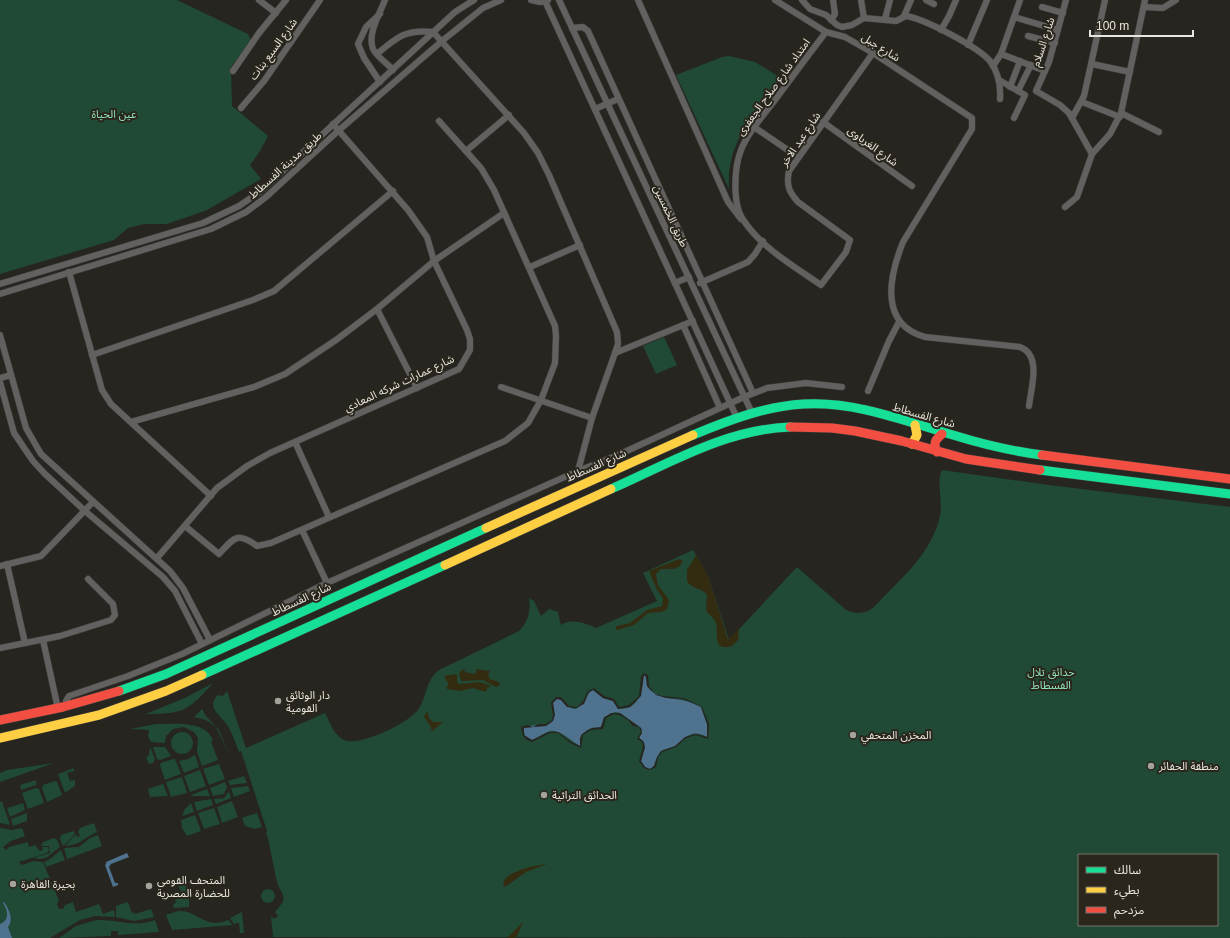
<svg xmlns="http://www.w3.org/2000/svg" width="1230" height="938" viewBox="0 0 1230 938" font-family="Arial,'Noto Sans Arabic',sans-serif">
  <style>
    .green { fill: #204936; fill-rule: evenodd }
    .sand { fill: #342c10 }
    .water { fill: #4f738f }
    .pier { fill: #262520; fill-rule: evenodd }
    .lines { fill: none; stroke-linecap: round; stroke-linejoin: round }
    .street-casing { stroke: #403f3c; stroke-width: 7 }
    .fast-casing { stroke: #403f3c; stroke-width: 10 }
    .slow-casing { stroke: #403f3c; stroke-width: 10 }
    .jam-casing { stroke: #403f3c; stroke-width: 10 }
    .street { stroke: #626160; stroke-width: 6 }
    .fast { stroke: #16e098; stroke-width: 9 }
    .slow { stroke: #ffcf43; stroke-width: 9 }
    .jam { stroke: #f24e42; stroke-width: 9 }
    .poi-dot { fill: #a4a29c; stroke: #2a261c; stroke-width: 1.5 }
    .labels { text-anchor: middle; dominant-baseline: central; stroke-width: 4; stroke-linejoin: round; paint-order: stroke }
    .street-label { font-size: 11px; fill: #e8e6df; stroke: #2a261c }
    .park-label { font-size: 11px; fill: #90e0ba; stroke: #2a261c }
    .poi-label { font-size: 11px; fill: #e8e6df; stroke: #2a261c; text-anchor: start }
  </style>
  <rect width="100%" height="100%" fill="#262520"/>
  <g class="green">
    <polygon points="0,0 177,0 248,34 251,40 231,67 232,106 268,136 260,151 250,165 261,179 207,210 167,224 144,224 128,228 114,240 0,274"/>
    <path d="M729,56L755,62L781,78C755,114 726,141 729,189L676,75L722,57Z"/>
    <polygon points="664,337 677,365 656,374 643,346"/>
    <path d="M942,470L1049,485L1230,507V938L273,937L271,916L274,919L278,916L275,912L283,902C285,893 279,890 277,882C273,865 271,849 266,832L267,831L241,751L239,752C236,744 233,736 229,728C224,717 204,708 218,695L223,696L227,691L246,748L325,713C330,723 334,735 344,740C360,747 408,723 418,710C427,697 425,681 439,670L519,631C528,622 531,611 529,598L534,601L541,616L549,609L558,612L561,625C572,618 585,623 596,628L657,601L643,573L693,550L708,576L729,640L797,567L845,609C855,615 866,614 874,607C899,580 933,553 940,515C943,502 936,480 942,470ZM1079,855H1217V925H1079Z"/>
    <path d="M213,683C188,711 184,714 146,714L187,697Z"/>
    <polygon points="202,709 206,716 219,730 229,754 216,727 206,720 194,717"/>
    <path d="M156,724C175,724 205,720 213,740L211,742L218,760L202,766L197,752L198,738L194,732L184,727L173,729L166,736L165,743L151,742L148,736L149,730L130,729Z"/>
    <circle cx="182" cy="743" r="11"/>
    <polygon points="150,747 155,759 153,763 149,764 146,758 149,755"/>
    <polygon points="153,747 165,747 171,756 160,760 157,759"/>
    <polygon points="195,755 199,767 184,773 179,761 188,759"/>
    <polygon points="173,759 175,759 181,774 165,780 160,765 161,763"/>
    <polygon points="54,763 0,782 0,773 7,770"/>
    <polygon points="219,764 225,779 209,785 203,769"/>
    <polygon points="74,768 74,771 67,773 70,781 75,780 75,786 65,793 58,774"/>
    <polygon points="200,770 206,786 190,792 184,776"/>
    <polygon points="244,776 247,783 230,785 228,781"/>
    <polygon points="182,777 187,793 171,797 166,782"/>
    <polygon points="36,780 36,785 21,790 20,785"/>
    <polygon points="55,781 57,782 62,795 47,802 42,788 43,785"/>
    <polygon points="225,782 227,787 224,794 213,796 210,788"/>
    <polygon points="163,784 168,796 150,797 148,789"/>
    <polygon points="248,786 250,791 234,797 231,788"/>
    <polygon points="36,788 39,789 44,803 28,809 22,793"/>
    <polygon points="207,789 210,796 192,796 191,795"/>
    <polygon points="229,791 231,798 216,804 214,799 224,798"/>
    <polygon points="211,799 213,805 197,811 194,802"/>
    <polygon points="2,801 10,825 0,823 0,802"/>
    <polygon points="232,801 238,817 222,823 217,807"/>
    <polygon points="23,803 25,810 10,817 7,808"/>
    <polygon points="191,803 194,812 182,816 185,809"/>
    <polygon points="214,808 220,824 204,829 198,813"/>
    <polygon points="27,813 27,821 13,826 11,819"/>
    <polygon points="257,813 262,827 255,829 245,826 242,818"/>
    <polygon points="195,815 201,831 187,836 182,828 181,820"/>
    <path d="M94,823L97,832C83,838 81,845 65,846C70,842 72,837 76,834L77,837L80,836L78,832L80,828Z"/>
    <polygon points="0,828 12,830 22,828 25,836 11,841 3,847 6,850 9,847 28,842 29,847 35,845 40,851 43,850 42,847 48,847 49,850 47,853 19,862 22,865 33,861 43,862 59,901 57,904 59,909 63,909 65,905 73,902 76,912 99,904 103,914 114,910 115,917 95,916 80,920 50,938 0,938"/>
    <polygon points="73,831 75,833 69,841 63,846 60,839 61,835"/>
    <polygon points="98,835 102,846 67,859 64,848 79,847 90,838"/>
    <path d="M54,838L57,840L60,847C48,855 49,861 33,858L50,853L49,846H41L43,842Z"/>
    <polygon points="61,850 65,860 46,867 44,862 50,859"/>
    <polygon points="182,877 189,895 189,907 174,908 173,904 176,903 175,900 180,898 179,896 182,895 176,879"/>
    <circle cx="268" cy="896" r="7"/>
    <polygon points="128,902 132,913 134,912 135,914 151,909 154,917 134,921 116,917 116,906"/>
    <path d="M178,911C199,910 204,930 228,920L233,925L172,930L166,915Z"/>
    <polygon points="242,912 244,933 240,933 239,923 234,924 230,918"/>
    <path d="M96,920C117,919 135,928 155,920L159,932L118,935V931H111V936L59,938L76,926Z"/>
  </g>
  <g class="sand">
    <path d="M696,555L708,576L728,640L739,629L738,640L732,646C711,652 719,632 716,623C714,617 708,615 706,610L707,595C702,587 692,590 687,581V570Z"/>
    <path d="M679,559L683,561C678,571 671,569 661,569L656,574L658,585L669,600L667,609L661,612L648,613L634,625L617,630L615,628L617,626L630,623L647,610L662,606L663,598L657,590L649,571Z"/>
    <polygon points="464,669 465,672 474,674 477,672 475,669 490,671 488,675 490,679 499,682 500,685 496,687 483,680 462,681 460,678 459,672"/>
    <polygon points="457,674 457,682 459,684 480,682 491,686 487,688 486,692 473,688 460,691 447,689 446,687 449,685 444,676"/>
    <polygon points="427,711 429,718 433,722 443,722 432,731 430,725 424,717"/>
    <path d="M547,864L526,872L505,887L503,883C507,871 535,865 547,864Z"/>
    <polygon points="523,922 516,938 507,938"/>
  </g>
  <g class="water">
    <path d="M644,675L646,677L647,686C658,703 682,695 701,707L707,724V737C690,728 686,739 676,746C671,749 664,748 661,752C657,756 656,761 654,766L650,769L645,767L641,761L645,747L644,742L639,738L642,731L641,728L620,713L615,712L604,717L601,727C598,729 595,727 592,728C582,731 580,738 580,746C572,742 560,729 550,731C543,733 538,738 532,740L525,736L523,728C541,720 558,735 553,703L555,699H560C583,722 578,699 593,690L603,698L613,701L618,709C638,710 643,693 643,676Z"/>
    <polygon points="127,853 129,857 111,864 109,867 115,883 118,883 118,885 113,887 105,865 106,864 106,862"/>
    <path d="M4,902C9,909 14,920 8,927L12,938H0V924C10,920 8,911 3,903Z"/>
  </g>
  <path class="pier" d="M644,673L648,675L649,686L655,694L662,696L684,698L702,707L709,724L708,739L696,735L686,738L676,747L662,752L658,757L656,767L650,770L644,768L639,761L643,747L642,742L637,739L641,732L639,727L633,726L628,720L620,715L614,714L606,718L603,729L591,730L583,735L581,748L570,743L558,733H550L532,742L527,740L523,736L521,727L527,725L533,727L539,724H546L552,720L553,715L551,703L556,697H561L569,706L577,707L583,701L588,691L594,688L604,696L614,699L619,707L629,705L639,696L641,676ZM644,675L646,677L647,686L656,695L666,698L683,699L701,707L707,724V737L696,734L685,737L675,746L661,751L657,757L654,766L650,769L645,767L641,761L645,747L643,741L639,738L642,733L641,728L620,713H611L604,718L601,727L592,728L582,734L580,738V746L571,742L558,732H549L532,740L524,735V728L546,726L553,721L555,715L553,703L557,699L561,700L567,707L576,708L584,704L589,692L593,690L603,698L613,701L618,709L630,707L641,696Z"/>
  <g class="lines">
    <defs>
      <g id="street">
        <polyline points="259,0 276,13"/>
        <path d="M385,0C380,13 367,34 373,49C377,57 387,63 393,70"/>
        <polyline points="531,0 540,2 548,0"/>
        <polyline points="559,0 752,413"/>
        <polyline points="638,0 728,202 741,219"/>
        <path d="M775,0L826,32L845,37L873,53L972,118V129L903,242C889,277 879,324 925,337L1020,347C1042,355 1031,388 1029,406"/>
        <path d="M802,0L810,9L826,15L837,25L842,27L852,25L864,18L896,21L906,16C925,19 978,47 990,61C998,72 1001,85 1000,99"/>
        <polyline points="861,0 864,18"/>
        <polyline points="926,0 934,4"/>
        <polyline points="1066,0 1049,62 1036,91 1060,105 1069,113 1092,154"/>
        <polyline points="545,1 737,418"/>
        <polyline points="1042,7 1063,13"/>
        <polyline points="1144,7 1163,8 1176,0"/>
        <polyline points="904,16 911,0"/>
        <polyline points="1014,17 1058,30"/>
        <polyline points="885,19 890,0"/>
        <polyline points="831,20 835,14 833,0"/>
        <polyline points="572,28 583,27 588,31 753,393"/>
        <polyline points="941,30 949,16 956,0"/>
        <path d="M826,32C809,54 792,77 775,100C763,116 748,132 741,150C734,168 732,205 744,221C762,248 795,267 821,285L846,252L850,240L798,202C789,192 786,185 789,171L873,53"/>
        <polyline points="1028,36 1055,43"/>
        <polyline points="968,45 987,0"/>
        <path d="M377,54C397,37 406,29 433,32L524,133L538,153L549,175L617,332L618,344L615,353L592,418L578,471"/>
        <polyline points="1001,54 1045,71"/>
        <polyline points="1092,64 1130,72"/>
        <polyline points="993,66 1001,54 1020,0"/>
        <polyline points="233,71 259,33 286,0"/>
        <polyline points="999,80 1025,95 1014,118"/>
        <polyline points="380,82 364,58 358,44 366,27 380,14"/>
        <polyline points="1010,87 1020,61"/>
        <polyline points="1018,91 1031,65"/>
        <polyline points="1082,102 1120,117"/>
        <polyline points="241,108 264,81 320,0"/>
        <polyline points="595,109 618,99"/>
        <polyline points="1121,113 1159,132"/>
        <polyline points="1072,118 1084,96 1105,0"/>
        <polyline points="823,122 912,186"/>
        <polyline points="754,127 798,157"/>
        <polyline points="466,151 509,115"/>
        <polyline points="1065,207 1077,197 1092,154 1110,134 1121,113 1145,0"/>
        <polyline points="530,267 580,245"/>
        <polyline points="69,272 102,390 111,404 211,496"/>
        <polyline points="675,283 689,277"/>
        <polyline points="700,283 748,262 755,254 763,241"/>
        <polyline points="0,284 203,223 239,206 261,191 455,12 474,0"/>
        <polyline points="0,294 211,229 246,212 266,197 338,131 442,41 483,8 501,0"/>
        <polyline points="377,309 417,388"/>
        <polyline points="683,325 720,408"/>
        <polyline points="0,335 26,428 41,454 170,571 183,588 210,640"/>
        <polyline points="615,353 693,321"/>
        <polyline points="92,355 253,300 274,291 393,191"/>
        <polyline points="0,378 11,375"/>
        <polyline points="0,382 14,433 33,461 44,473 85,511 163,577 175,591 202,644"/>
        <polyline points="501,387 592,418"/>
        <polyline points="868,391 889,341 899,322"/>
        <polyline points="131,422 254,387 285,374 336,340 377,309 434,261 504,213"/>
        <polyline points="295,442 329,517"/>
        <path d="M185,526L219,554C234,538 237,531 257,546L271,543L505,441L528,423L541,400L555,363L556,336L555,326L494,190L481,168L439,121"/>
        <polyline points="302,530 327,583"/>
        <polyline points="157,558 217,488 247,466 270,453 459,369 470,350 470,339 467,330 434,261 427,237 408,210 333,124"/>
        <polyline points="7,564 25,643"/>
        <polyline points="0,566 41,556 93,502"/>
        <polyline points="43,640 58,709"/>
        <polyline points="0,648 60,636 111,620 115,615 113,604 88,579"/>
        <polyline points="66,707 66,701 69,696 128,676 182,654 327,583 578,471 618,455 744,397 767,388 806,383 842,387"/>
      </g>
      <g id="fast">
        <path d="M693,435C729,420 766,406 804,404C855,401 905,421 953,435C982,444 1011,451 1042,455"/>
        <polyline points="1040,470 1230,494"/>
        <path d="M611,489C668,464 726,429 790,427"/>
        <polyline points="202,675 445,565"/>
        <polyline points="119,691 166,674 486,528"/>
      </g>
      <g id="slow">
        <polyline points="912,444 917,435 915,425"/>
        <polyline points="486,528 693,435"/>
        <polyline points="445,565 611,489"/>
        <polyline points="0,738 99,715 166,691 202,675"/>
      </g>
      <g id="jam">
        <polyline points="790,427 832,428 855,431 902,441 966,459 1040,470"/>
        <path d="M937,452C933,443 935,440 942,434"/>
        <polyline points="1042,455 1230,479"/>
        <polyline points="0,720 63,707 119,691"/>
      </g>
    </defs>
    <use href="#street" class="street-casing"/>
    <use href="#fast" class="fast-casing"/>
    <use href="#slow" class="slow-casing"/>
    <use href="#jam" class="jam-casing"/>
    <use href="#street" class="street"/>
    <use href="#fast" class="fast"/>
    <use href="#slow" class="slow"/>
    <use href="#jam" class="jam"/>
  </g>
  <g class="poi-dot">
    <circle cx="278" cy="701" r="4"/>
    <circle cx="853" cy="735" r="4"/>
    <circle cx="1151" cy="766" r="4"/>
    <circle cx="544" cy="795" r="4"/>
    <circle cx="13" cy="884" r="4"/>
    <circle cx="149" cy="886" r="4"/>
  </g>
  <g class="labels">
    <g class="street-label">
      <text transform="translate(1043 42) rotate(-72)">شارع السلام</text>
      <text transform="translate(881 47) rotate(32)">شارع جبل</text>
      <text transform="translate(273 49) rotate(-54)">شارع السبع بنات</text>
      <text transform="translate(773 87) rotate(-54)">امتداد شارع صلاح الجعفرى</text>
      <text transform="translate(800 139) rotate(-56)">شارع عبد الاخر</text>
      <text transform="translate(873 146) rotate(36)">شارع الغرباوى</text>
      <text transform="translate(285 165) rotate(-42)">طريق مدينة الفسطاط</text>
      <text transform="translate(671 216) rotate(65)">طريق الخمسين</text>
      <text transform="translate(399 383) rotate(-25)">شارع عمارات شركه المعادي</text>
      <text transform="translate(924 415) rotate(16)">شارع الفسطاط</text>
      <text transform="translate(596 465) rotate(-24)">شارع الفسطاط</text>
      <text transform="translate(301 599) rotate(-25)">شارع الفسطاط</text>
    </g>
    <g class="park-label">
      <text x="114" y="114">عين الحياة</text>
      <text x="1051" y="672">حدائق تلال<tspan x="1051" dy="13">الفسطاط</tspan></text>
    </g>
    <g class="poi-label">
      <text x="286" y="695">دار الوثائق<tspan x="286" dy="13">القومية</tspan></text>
      <text x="861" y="735">المخزن المتحفي</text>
      <text x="1159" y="766">منطقة الحفائر</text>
      <text x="552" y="795">الحدائق التراثية</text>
      <text x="157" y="880">المتحف القومى<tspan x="157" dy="13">للحضارة المصرية</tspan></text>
      <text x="21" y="884">بحيرة القاهرة</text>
    </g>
  </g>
  <rect x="1078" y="854" width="140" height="72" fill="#2a261c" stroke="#76736a"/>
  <rect x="1086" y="867" width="20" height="6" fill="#16e098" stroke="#76736a"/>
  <text x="1114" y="874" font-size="12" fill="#e8e6df">سالك</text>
  <rect x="1086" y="887" width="20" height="6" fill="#ffcf43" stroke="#76736a"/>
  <text x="1114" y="894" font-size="12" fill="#e8e6df">بطيء</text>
  <rect x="1086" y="907" width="20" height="6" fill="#f24e42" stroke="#76736a"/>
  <text x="1114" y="914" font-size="12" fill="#e8e6df">مزدحم</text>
  <path d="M1090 30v6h103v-6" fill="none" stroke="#e8e6df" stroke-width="2"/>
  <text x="1096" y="30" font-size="12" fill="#e8e6df" stroke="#2a261c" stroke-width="3" paint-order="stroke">100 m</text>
</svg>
